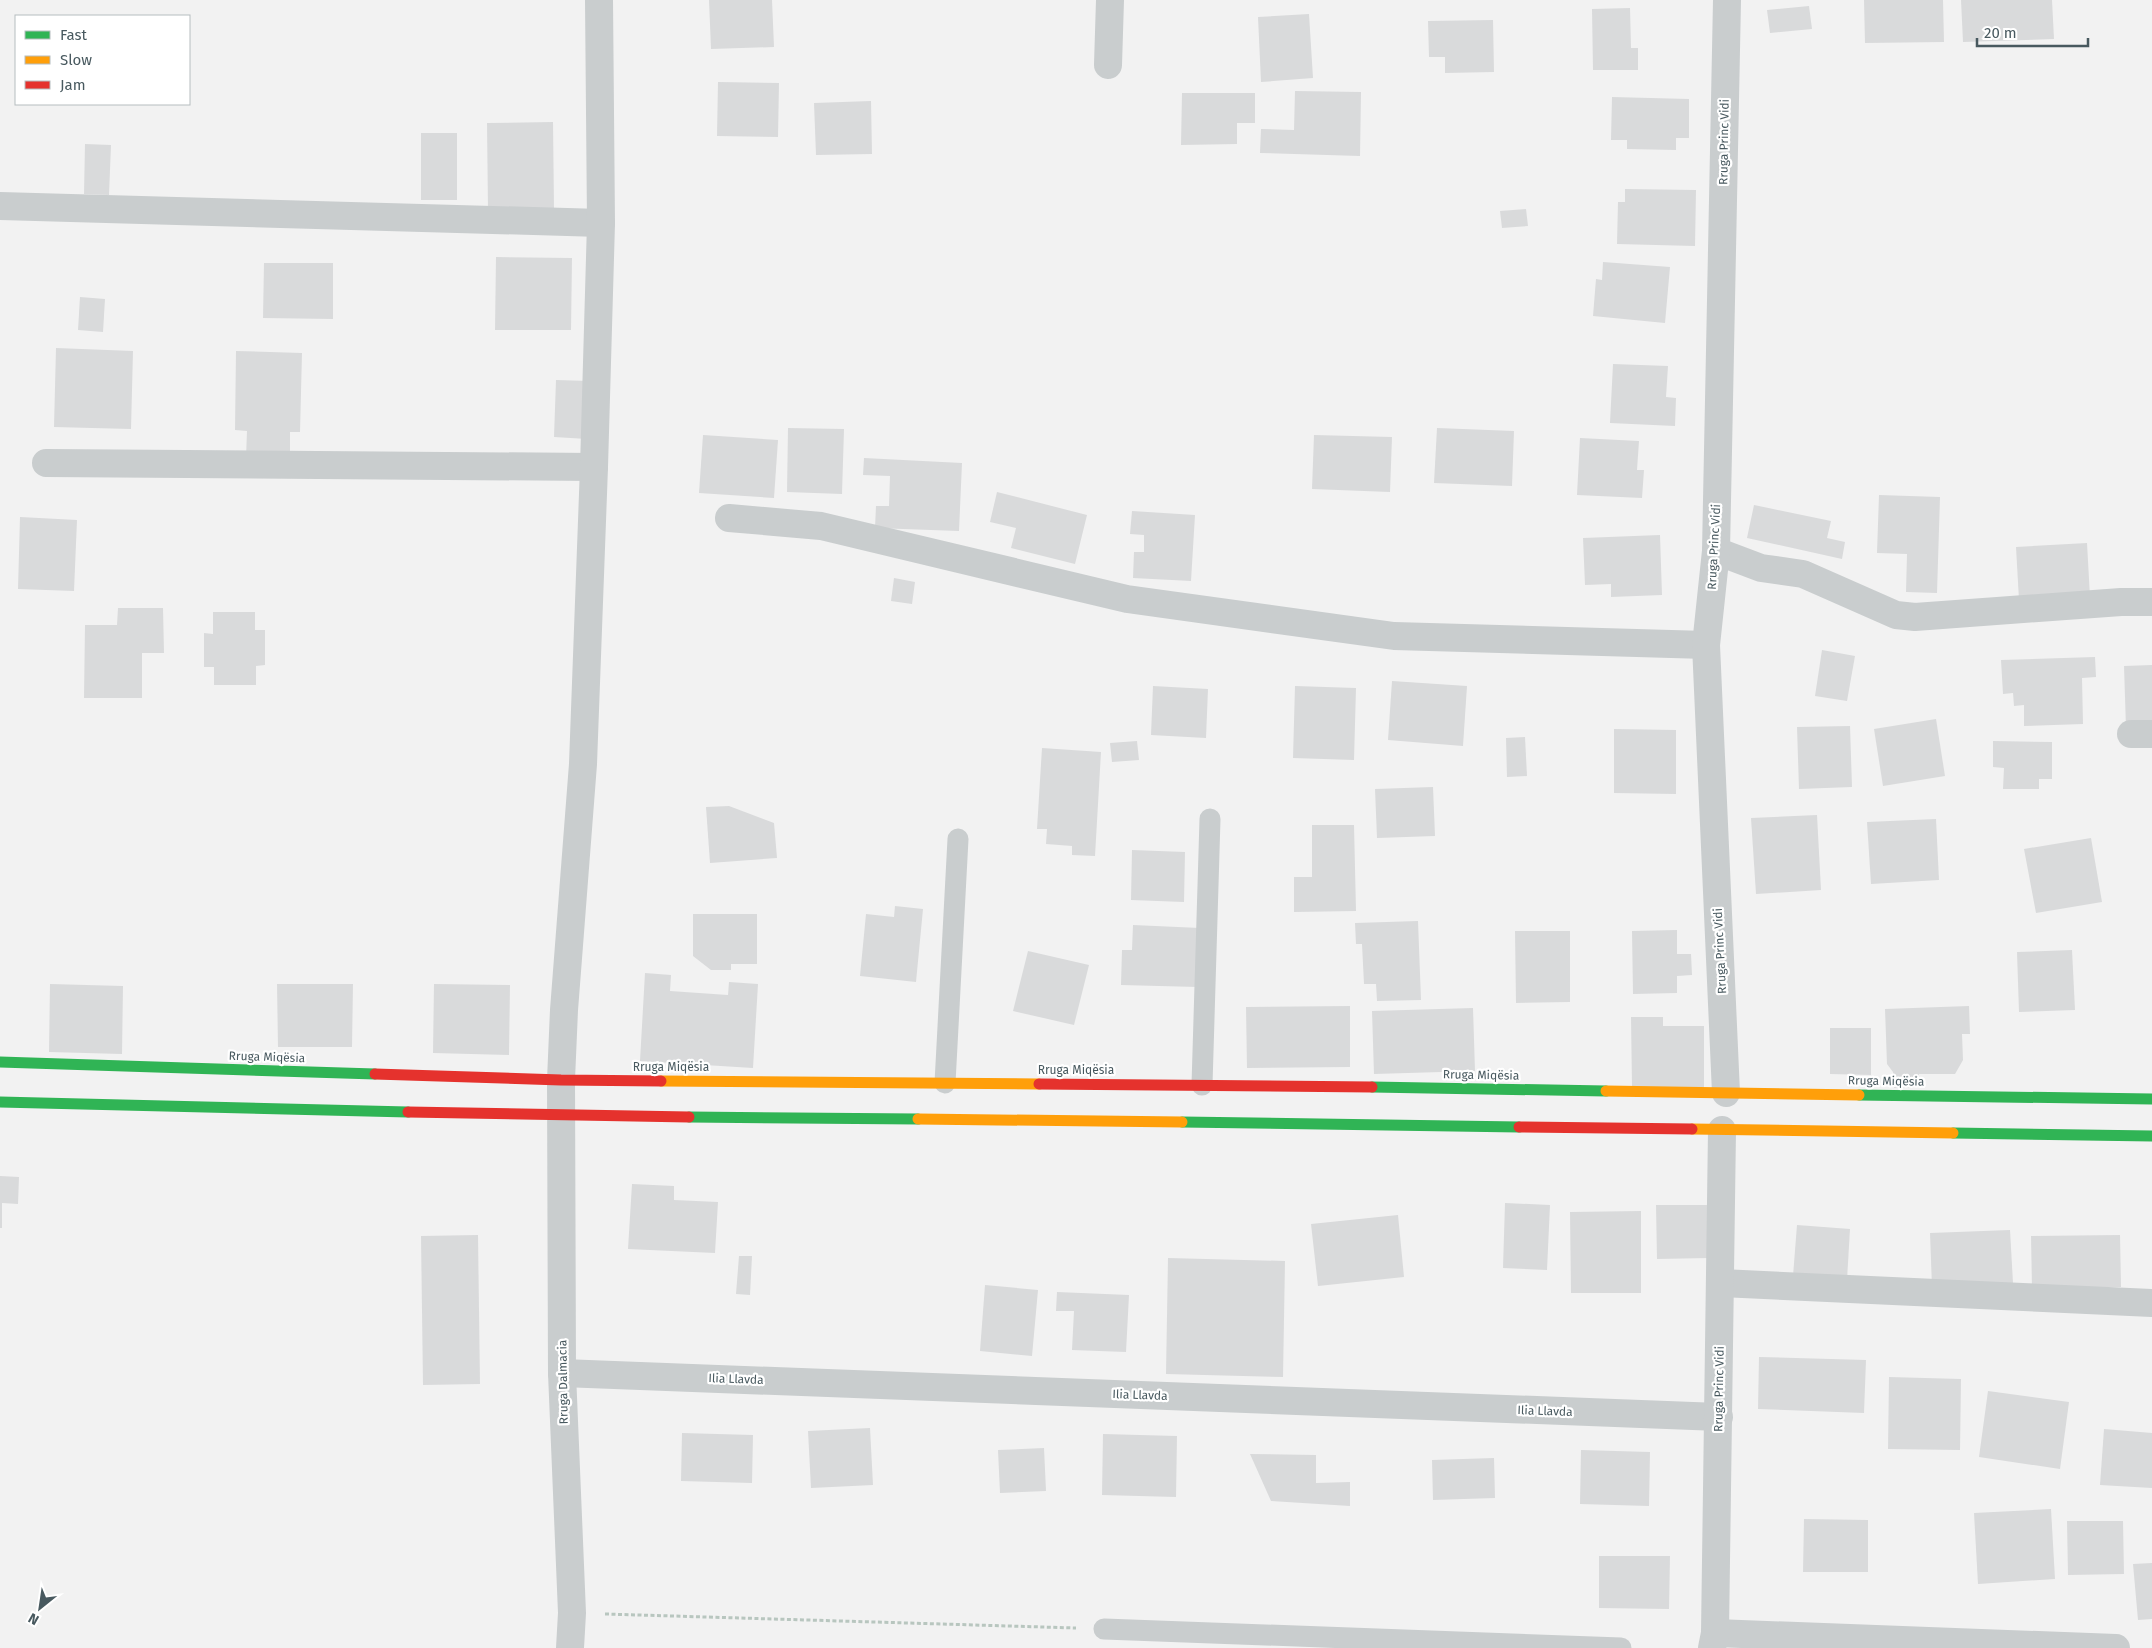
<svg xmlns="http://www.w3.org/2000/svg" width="2152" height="1648" viewBox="0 0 2152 1648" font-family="'Fira Sans',sans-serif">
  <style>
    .building { fill: #d9dadb }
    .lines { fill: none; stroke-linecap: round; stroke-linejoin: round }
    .path { stroke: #b8c6bf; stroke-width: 3; stroke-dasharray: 4 2.5; stroke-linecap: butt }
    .lane { stroke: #c9cdce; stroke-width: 21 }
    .street { stroke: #c9cdce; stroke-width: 28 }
    .fast { stroke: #30b455; stroke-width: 11 }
    .slow { stroke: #ff9f0a; stroke-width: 11 }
    .jam { stroke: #e5322d; stroke-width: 11 }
    .labels { text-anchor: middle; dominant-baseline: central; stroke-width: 4.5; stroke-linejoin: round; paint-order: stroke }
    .street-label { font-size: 12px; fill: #48595f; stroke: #fff }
  </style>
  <rect width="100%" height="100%" fill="#f2f2f2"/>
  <g class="building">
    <polygon points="709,0 772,0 774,47 711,49"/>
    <polygon points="1864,0 1943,0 1944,42 1865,43"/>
    <polygon points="1961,0 2052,0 2054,39 1963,42"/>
    <polygon points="1809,6 1812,29 1770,33 1767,10"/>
    <polygon points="1630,8 1631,48 1638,48 1638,70 1593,70 1592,9"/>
    <polygon points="1309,14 1313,78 1261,82 1258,17"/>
    <polygon points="1493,20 1494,72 1445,73 1445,57 1429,57 1428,21"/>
    <polygon points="718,82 779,83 778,137 717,136"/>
    <polygon points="1295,91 1361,92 1360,156 1260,153 1261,129 1294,130"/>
    <polygon points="1182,93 1255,93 1255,123 1237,123 1237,144 1181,145"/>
    <polygon points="1612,97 1689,99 1689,138 1676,138 1676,150 1627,149 1627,140 1611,140"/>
    <polygon points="871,101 872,154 816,155 814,103"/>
    <polygon points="553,122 554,209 488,210 487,123"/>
    <rect x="421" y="133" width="36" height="67"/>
    <polygon points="85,144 111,145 109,195 84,194"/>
    <polygon points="1625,189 1696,190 1695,246 1617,244 1618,202 1625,202"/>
    <polygon points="1526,209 1528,226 1502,228 1500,211"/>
    <polygon points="496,257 572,258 571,330 495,330"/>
    <polygon points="1603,262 1670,267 1665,323 1593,316 1596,279 1602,280"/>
    <polygon points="264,263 333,263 333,319 263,318"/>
    <polygon points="80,297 105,299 103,332 78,330"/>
    <polygon points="56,348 133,351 131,429 54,427"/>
    <polygon points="236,351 302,353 300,432 290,432 290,459 246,458 247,431 235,430"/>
    <polygon points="1613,364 1668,366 1666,397 1676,398 1675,426 1610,423"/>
    <polygon points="556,380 589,381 587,439 554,437"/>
    <polygon points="788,428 844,429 842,494 787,492"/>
    <polygon points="1437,428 1514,431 1512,486 1434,483"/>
    <polygon points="703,435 778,440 774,498 699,493"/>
    <polygon points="1314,435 1392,437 1390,492 1312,489"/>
    <polygon points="1580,438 1639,441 1637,470 1644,470 1642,498 1577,495"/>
    <polygon points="864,458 962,463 959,531 875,528 876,506 889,506 890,476 863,475"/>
    <polygon points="997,492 1087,515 1075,564 1011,548 1016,528 990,522"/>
    <polygon points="1879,495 1940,497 1937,593 1906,592 1907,554 1877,553"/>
    <polygon points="1754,505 1831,521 1827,538 1845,542 1842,559 1747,538"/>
    <polygon points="1132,511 1195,515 1191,581 1133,578 1134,552 1144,552 1144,535 1130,534"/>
    <polygon points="20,517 77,520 74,591 18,589"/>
    <polygon points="1660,535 1662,595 1611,597 1611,584 1585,585 1583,538"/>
    <polygon points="2087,543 2090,597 2019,600 2016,547"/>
    <polygon points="894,578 915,582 912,604 891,601"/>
    <polygon points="118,608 163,608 164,653 142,653 142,698 84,698 85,625 117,625"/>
    <polygon points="213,612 255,612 255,630 265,630 265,665 256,666 256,685 214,685 214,667 204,667 204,633 213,634"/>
    <polygon points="1822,650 1855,656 1847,701 1815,696"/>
    <polygon points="2095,657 2096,677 2082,678 2083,724 2024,726 2024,705 2014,706 2013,693 2003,694 2001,660"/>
    <polygon points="2152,665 2152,727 2126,728 2124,666"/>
    <polygon points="1392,681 1467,686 1463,746 1388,740"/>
    <polygon points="1153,686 1208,689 1206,738 1151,735"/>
    <polygon points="1295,686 1356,688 1354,760 1293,758"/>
    <polygon points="1936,719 1945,776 1883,786 1874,729"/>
    <polygon points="1850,726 1852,787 1799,789 1797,727"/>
    <polygon points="1614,729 1676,730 1676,794 1614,793"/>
    <polygon points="1525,737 1527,776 1507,777 1506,738"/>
    <polygon points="1137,741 1139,760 1112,762 1110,743"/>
    <polygon points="1993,741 2052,742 2052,779 2039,779 2039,789 2003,789 2004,768 1993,767"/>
    <polygon points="1042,748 1101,752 1095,856 1072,855 1072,846 1046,844 1047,829 1037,829"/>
    <polygon points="1433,787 1435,836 1377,838 1375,789"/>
    <polygon points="729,806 774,823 777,858 710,863 706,807"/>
    <polygon points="1817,815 1821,890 1756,894 1751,818"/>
    <polygon points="1936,819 1939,880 1871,884 1867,822"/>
    <polygon points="1312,825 1354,825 1356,911 1294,912 1294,877 1312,877"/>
    <polygon points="2091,838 2102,902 2036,913 2024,849"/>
    <polygon points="1132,850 1185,852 1184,902 1131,900"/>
    <polygon points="895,906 923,909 916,982 860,976 866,914 894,917"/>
    <polygon points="693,914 757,914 757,964 731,964 731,970 711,970 693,956"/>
    <polygon points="1418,921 1421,1000 1377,1001 1376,984 1364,984 1362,944 1356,944 1355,923"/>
    <polygon points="1133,925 1200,928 1198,987 1121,985 1122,950 1132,950"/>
    <polygon points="1677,930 1677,954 1691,954 1692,975 1677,976 1677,993 1633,994 1632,931"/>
    <polygon points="1515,931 1570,931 1570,1002 1516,1003"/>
    <polygon points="2072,950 2075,1010 2019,1012 2017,952"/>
    <polygon points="1028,951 1089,965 1074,1025 1013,1011"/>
    <polygon points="645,973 671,975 670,991 728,995 729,982 758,984 753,1068 640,1061"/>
    <polygon points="50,984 123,986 122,1054 49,1052"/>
    <polygon points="277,984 353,984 352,1047 278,1047"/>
    <polygon points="434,984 510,985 509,1055 433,1053"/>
    <polygon points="1350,1006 1350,1067 1247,1068 1246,1007"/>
    <polygon points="1969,1006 1970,1034 1962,1034 1963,1060 1955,1074 1919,1074 1919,1087 1894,1088 1893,1072 1887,1064 1885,1009"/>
    <polygon points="1473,1008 1475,1071 1374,1074 1372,1011"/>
    <polygon points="1631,1017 1663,1017 1663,1026 1704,1026 1704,1087 1632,1087"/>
    <polygon points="1830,1028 1871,1028 1871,1075 1830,1074"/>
    <polygon points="0,1176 19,1177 18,1204 2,1203 2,1228 0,1228"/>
    <polygon points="632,1184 674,1186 674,1200 718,1202 715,1253 628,1249"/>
    <polygon points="1505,1203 1550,1205 1547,1270 1503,1268"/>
    <polygon points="1656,1205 1708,1205 1709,1258 1657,1259"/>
    <polygon points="1641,1211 1641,1293 1571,1293 1570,1212"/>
    <polygon points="1398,1215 1404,1277 1318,1286 1311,1224"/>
    <polygon points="1797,1225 1850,1229 1847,1280 1793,1276"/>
    <polygon points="2010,1230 2013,1283 1932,1287 1930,1233"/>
    <polygon points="478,1235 480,1384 423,1385 421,1236"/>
    <polygon points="2120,1235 2121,1287 2032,1288 2031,1236"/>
    <polygon points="739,1256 752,1256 750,1295 736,1294"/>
    <polygon points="1168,1258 1285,1261 1283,1377 1166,1374"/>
    <polygon points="985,1285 1038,1290 1032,1356 980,1351"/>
    <polygon points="1057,1292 1129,1295 1126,1352 1072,1350 1074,1311 1056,1311"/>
    <polygon points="1759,1357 1866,1360 1864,1413 1758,1409"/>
    <polygon points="1889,1377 1961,1379 1960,1450 1888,1449"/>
    <polygon points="1988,1391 2069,1402 2060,1469 1979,1457"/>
    <polygon points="870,1428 873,1485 811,1488 808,1431"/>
    <polygon points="2104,1429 2152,1433 2152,1488 2100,1485"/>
    <polygon points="682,1433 753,1435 752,1483 681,1481"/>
    <polygon points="1103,1434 1177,1436 1176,1497 1102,1495"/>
    <polygon points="1044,1448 1046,1491 1000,1493 998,1450"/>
    <polygon points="1581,1450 1650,1452 1649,1506 1580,1504"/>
    <polygon points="1250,1454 1316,1455 1316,1483 1350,1482 1350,1506 1271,1501"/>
    <polygon points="1494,1458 1495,1498 1433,1500 1432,1460"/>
    <polygon points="2051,1509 2055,1579 1978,1584 1974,1513"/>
    <polygon points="1804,1519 1868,1520 1868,1572 1803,1572"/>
    <polygon points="2067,1521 2123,1521 2124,1574 2068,1575"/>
    <polygon points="1599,1556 1670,1556 1669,1609 1599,1608"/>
    <polygon points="2152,1563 2152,1619 2138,1620 2133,1564"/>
  </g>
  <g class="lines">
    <polyline class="path" points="605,1614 1076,1628"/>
    <g class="lane">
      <polyline points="945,1083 958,839"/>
      <polyline points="1202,1085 1210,819"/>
      <polyline points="1104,1629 1621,1648"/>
    </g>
    <g class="street">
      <polyline points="1108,65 1110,0"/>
      <polyline points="0,206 601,223"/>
      <polyline points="46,463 594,467"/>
      <polyline points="729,518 821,526 1127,599 1394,636 1706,645"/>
      <polyline points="1716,551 1761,568 1803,574 1896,615 1915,617 2121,602 2152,602"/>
      <polyline points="2131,734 2152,734"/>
      <polyline points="1726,1093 1706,645 1716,551 1727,0"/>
      <polyline points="1721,1283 2152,1303"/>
      <polyline points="562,1373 1719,1417"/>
      <polyline points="1715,1633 2116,1648"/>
      <polyline points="570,1648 572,1613 562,1373 561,1080 564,1010 583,764 594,467 601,223 599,0"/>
      <polyline points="1712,1648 1715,1633 1722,1130"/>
    </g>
    <g class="fast">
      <polyline points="0,1062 375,1074"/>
      <polyline points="1372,1087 1606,1091"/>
      <polyline points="1859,1095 2152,1099"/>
      <polyline points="0,1102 408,1112"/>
      <polyline points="689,1117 918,1119"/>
      <polyline points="1182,1122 1519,1127"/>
      <polyline points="1953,1133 2152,1136"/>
    </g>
    <g class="slow">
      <polyline points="661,1081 1039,1084"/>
      <polyline points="1606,1091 1859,1095"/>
      <polyline points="918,1119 1182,1122"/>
      <polyline points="1692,1129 1953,1133"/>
    </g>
    <g class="jam">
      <polyline points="375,1074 561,1080 661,1081"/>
      <polyline points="1039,1084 1372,1087"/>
      <polyline points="408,1112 689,1117"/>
      <polyline points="1519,1127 1692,1129"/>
    </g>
  </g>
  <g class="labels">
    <g class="street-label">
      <text transform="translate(1724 142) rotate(-89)">Rruga Princ Vidi</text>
      <text transform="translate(1714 547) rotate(-87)">Rruga Princ Vidi</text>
      <text transform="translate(1720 951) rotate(-93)">Rruga Princ Vidi</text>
      <text transform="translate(267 1057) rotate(2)">Rruga Miqësia</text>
      <text x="671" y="1067">Rruga Miqësia</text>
      <text x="1076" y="1070">Rruga Miqësia</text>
      <text transform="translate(1481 1075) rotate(1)">Rruga Miqësia</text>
      <text transform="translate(1886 1081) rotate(1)">Rruga Miqësia</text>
      <text transform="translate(736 1379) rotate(2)">Ilia Llavda</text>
      <text transform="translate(563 1382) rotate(-91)">Rruga Dalmacia</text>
      <text transform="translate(1719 1389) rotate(-89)">Rruga Princ Vidi</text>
      <text transform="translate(1140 1395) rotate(2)">Ilia Llavda</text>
      <text transform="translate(1545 1411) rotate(2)">Ilia Llavda</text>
    </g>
  </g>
  <rect x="15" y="15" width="175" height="90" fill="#ffffff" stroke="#b6bdbf"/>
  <rect x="25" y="31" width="25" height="8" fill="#30b455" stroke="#b6bdbf"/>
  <text x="60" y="40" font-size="15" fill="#48595f">Fast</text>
  <rect x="25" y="56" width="25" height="8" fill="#ff9f0a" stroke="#b6bdbf"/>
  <text x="60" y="65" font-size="15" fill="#48595f">Slow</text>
  <rect x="25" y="81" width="25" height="8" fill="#e5322d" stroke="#b6bdbf"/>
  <text x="60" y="90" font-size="15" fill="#48595f">Jam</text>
  <g transform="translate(40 1608) rotate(210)" stroke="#ffffff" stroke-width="4" paint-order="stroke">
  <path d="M0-4L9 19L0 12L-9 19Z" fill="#48595f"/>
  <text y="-8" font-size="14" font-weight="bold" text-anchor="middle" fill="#48595f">N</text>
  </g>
  <path d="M1977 38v8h111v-8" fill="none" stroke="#48595f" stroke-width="2.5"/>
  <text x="1984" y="38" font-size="15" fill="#48595f" stroke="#ffffff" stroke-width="4" paint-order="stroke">20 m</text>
</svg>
